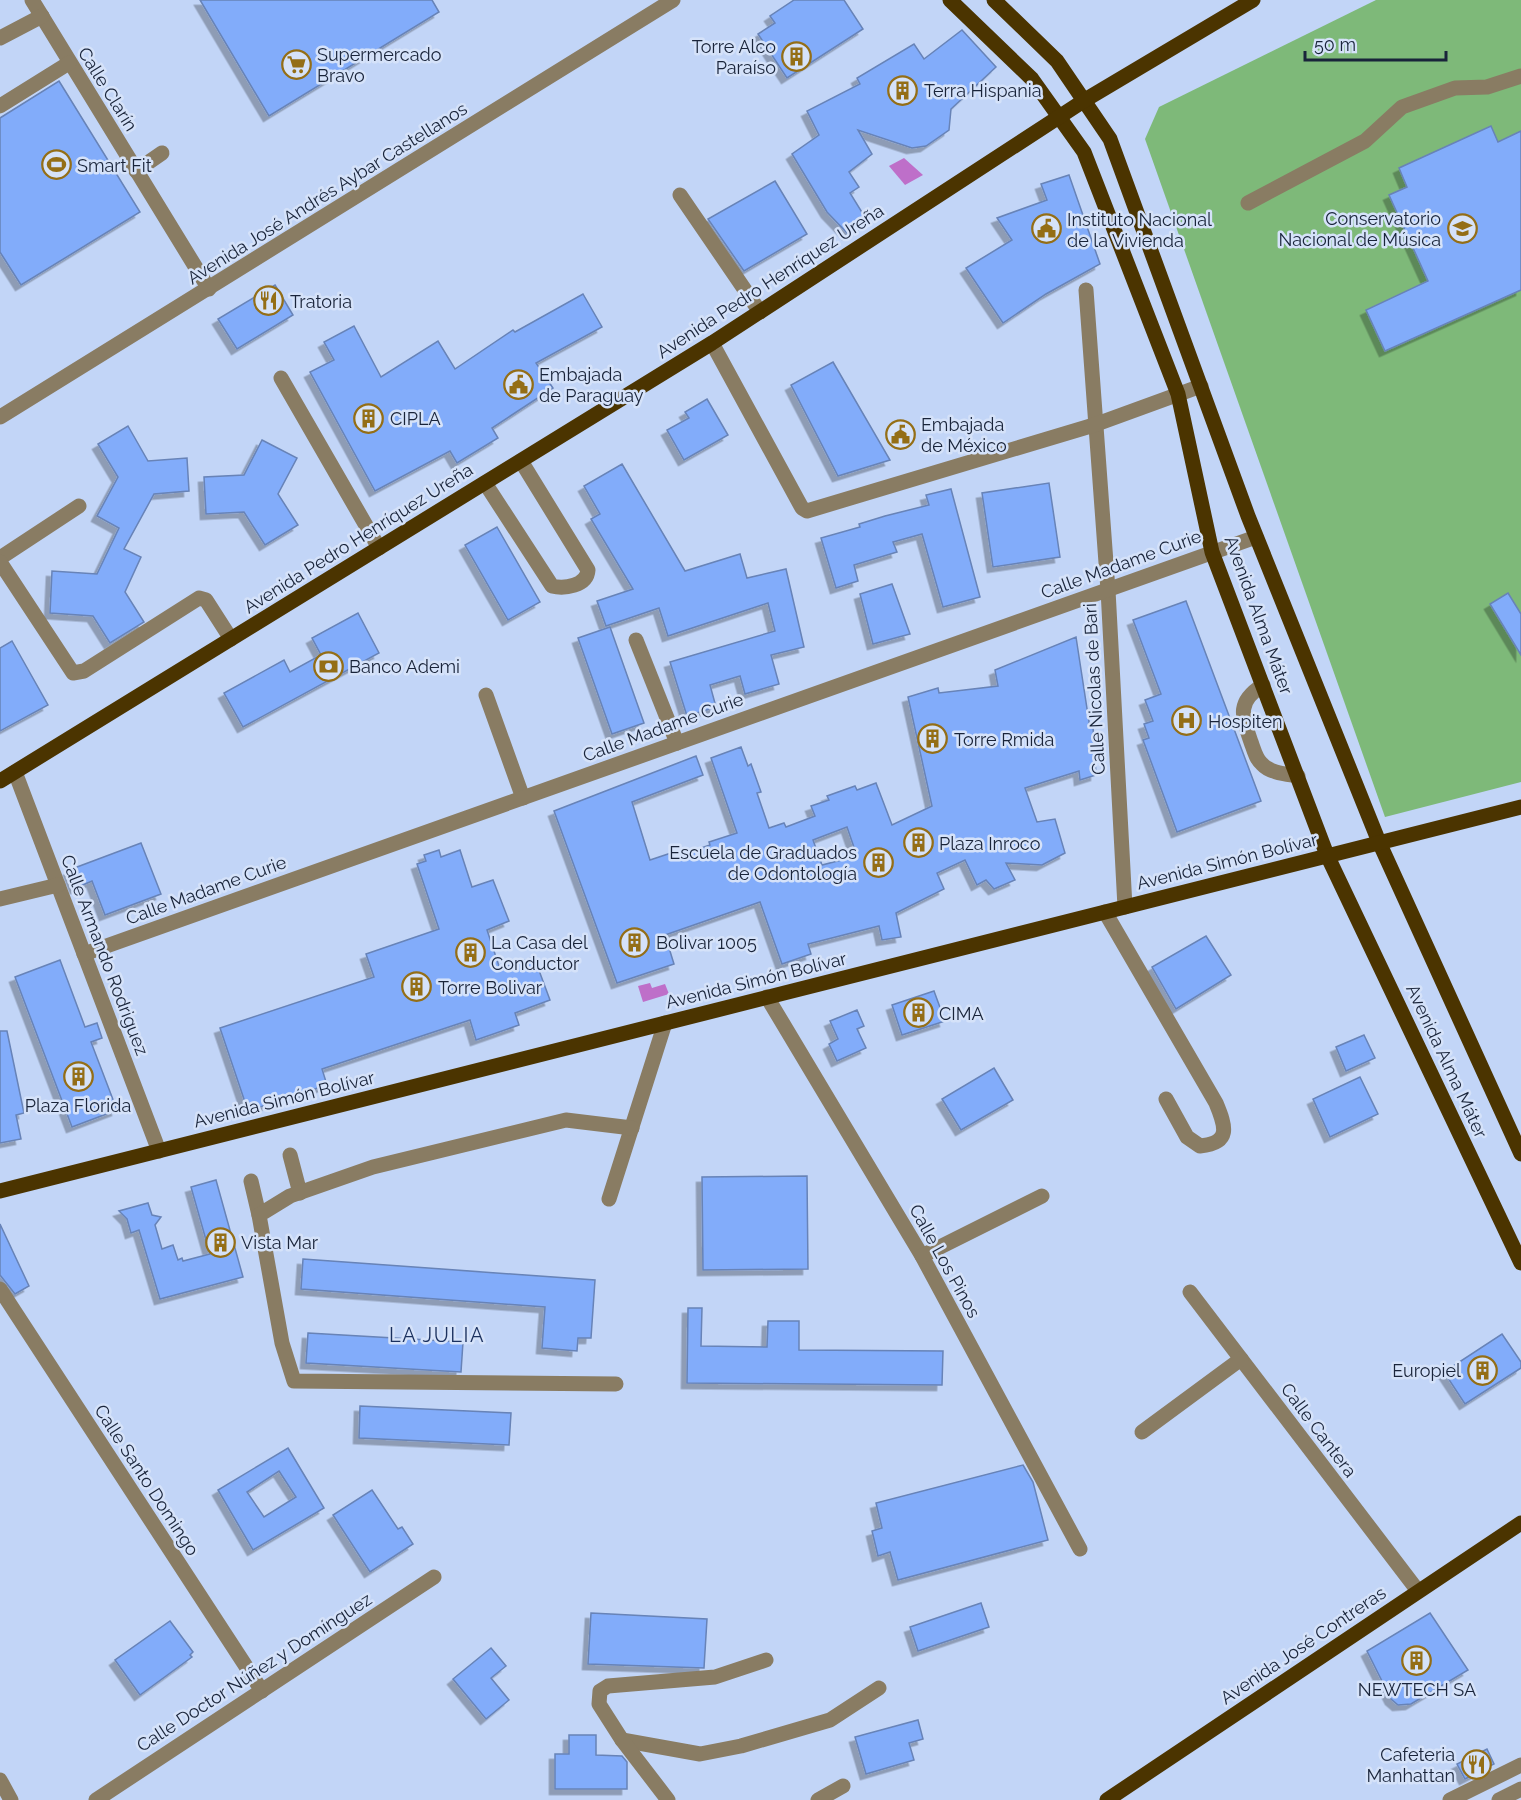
<svg xmlns="http://www.w3.org/2000/svg" width="1521" height="1800" viewBox="0 0 1521 1800" font-family="Raleway,sans-serif">
  <style>
    .green { fill: #7eb979 }
    .water { fill: #be6fc9 }
    .building { fill: #82acfa; stroke: #6783b7; stroke-width: 1.5; fill-rule: evenodd; filter: url(#shadow) }
    .lines { fill: none; stroke-linecap: round; stroke-linejoin: round }
    .minor { stroke: #897c63; stroke-width: 15 }
    .major { stroke: #4b3400; stroke-width: 15 }
    .labels { text-anchor: middle; dominant-baseline: central; stroke-width: 5; stroke-linejoin: round; paint-order: stroke }
    .poi-label { font-size: 18px; fill: #19243a; stroke: #d5e2f9; text-anchor: start }
    .street-label { font-size: 18px; fill: #19243a; stroke: #d5e2f9 }
    .neighbourhood-label { font-size: 20px; letter-spacing: 1.5px; fill: #1a305e; stroke: #d5e2f9 }
  </style>
  <defs>
    <filter id="shadow"><feDropShadow dx="-5.5" dy="5.5" stdDeviation="0" flood-color="#0004"/></filter>
  </defs>
  <rect width="100%" height="100%" fill="#c2d5f7"/>
  <polygon class="green" points="1376,0 1521,0 1521,782 1385,817 1145,139 1159,107"/>
  <g class="water">
    <polygon points="904,158 923,175 905,185 889,166"/>
    <polygon points="650,983 652,988 665,984 669,994 643,1002 638,986"/>
  </g>
  <g class="building">
    <polygon points="200,0 432,0 439,12 269,116"/>
    <polygon points="794,0 844,0 863,29 787,78 758,34 775,23 770,16"/>
    <polygon points="962,30 996,67 951,109 949,130 926,146 912,148 858,130 872,154 849,172 859,187 850,193 868,222 848,234 827,212 792,154 819,135 807,111 860,84 857,78 914,44 924,59"/>
    <polygon points="59,81 140,212 21,285 0,252 0,118"/>
    <polygon points="1491,126 1498,142 1521,131 1521,290 1385,351 1366,310 1428,281 1389,195 1407,187 1399,168"/>
    <polygon points="1069,175 1100,264 1046,294 1003,323 966,268 1012,240 997,218 1047,200 1041,184"/>
    <polygon points="775,181 807,234 744,271 708,219"/>
    <polygon points="275,285 293,315 237,349 218,319"/>
    <polygon points="583,294 602,327 536,363 553,388 492,428 498,438 457,463 450,451 375,491 310,372 334,360 324,342 354,326 381,377 438,341 455,369 513,330 515,332"/>
    <polygon points="833,362 890,460 838,476 791,385"/>
    <polygon points="707,399 728,435 684,460 667,430 689,418 685,412"/>
    <polygon points="128,426 148,461 187,458 189,491 154,494 124,549 141,557 125,592 144,622 110,643 93,616 50,613 52,571 97,574 119,528 97,516 118,477 98,444"/>
    <polygon points="262,440 297,458 278,494 298,525 265,545 244,512 206,514 204,477 244,475"/>
    <polygon points="622,464 685,571 740,554 747,578 786,569 804,647 771,655 779,684 745,694 740,676 710,685 716,707 687,716 670,662 775,631 768,603 668,636 659,608 606,626 597,601 633,589 591,519 600,514 584,486"/>
    <polygon points="1049,483 1060,557 993,567 982,493"/>
    <polygon points="951,489 980,597 943,607 922,534 893,542 897,552 854,565 858,581 836,588 821,538 860,527 859,524 885,516 929,505 926,495"/>
    <polygon points="497,527 540,602 508,620 465,545"/>
    <polygon points="892,584 910,634 873,644 860,594"/>
    <polygon points="1508,593 1521,614 1521,655 1490,604"/>
    <polygon points="1186,601 1261,801 1177,832 1143,740 1149,738 1144,724 1153,721 1145,700 1161,694 1133,620"/>
    <polygon points="358,613 379,653 243,727 224,693 284,660 290,672 321,655 312,638"/>
    <polygon points="610,627 644,723 612,734 578,638"/>
    <path d="M1076,637L1090,728L1093,727L1096,775L1080,780L1079,771L1025,788L1037,822L1055,819L1065,853L1042,865L1006,863L1015,880L994,889L986,880L977,885L965,860L937,873L944,889L896,913L901,937L882,940L879,926L808,944L811,954L782,964L760,902L665,935L674,964L617,983L554,811L696,756L703,775L632,802L650,860L674,852L676,857L710,845L709,842L737,833L711,758L741,747L748,766L751,764L761,792L757,793L769,828L784,823L786,827L815,816L811,806L829,800L827,796L855,786L857,790L876,783L892,825L932,806L908,697L938,688L939,693L998,686L995,670ZM847,827L857,856L822,865L813,840Z"/>
    <polygon points="12,641 48,705 0,731 0,648"/>
    <polygon points="141,843 161,894 105,915 92,881 76,888 69,870"/>
    <polygon points="439,850 441,857 460,850 472,887 493,880 509,921 487,930 500,969 534,957 550,1000 515,1013 519,1025 476,1040 470,1020 322,1069 327,1085 248,1111 220,1028 374,977 366,954 439,929 417,864 426,861 424,855"/>
    <polygon points="1206,936 1231,975 1176,1009 1152,967"/>
    <polygon points="60,960 85,1027 97,1023 102,1038 91,1042 117,1110 72,1127 15,977"/>
    <polygon points="934,991 945,1021 902,1035 892,1005"/>
    <polygon points="857,1010 864,1026 857,1029 866,1048 837,1061 829,1044 838,1039 830,1021"/>
    <polygon points="0,1031 7,1031 24,1113 16,1115 21,1139 0,1143"/>
    <polygon points="1364,1035 1375,1058 1346,1071 1336,1047"/>
    <polygon points="994,1068 1013,1100 961,1130 942,1099"/>
    <polygon points="1360,1077 1378,1114 1330,1137 1313,1099"/>
    <polygon points="807,1176 808,1269 703,1270 702,1177"/>
    <polygon points="216,1180 243,1277 160,1299 139,1230 131,1233 127,1219 119,1211 148,1203 152,1215 161,1217 155,1225 162,1249 173,1245 178,1260 182,1258 183,1261 210,1254 191,1187"/>
    <polygon points="0,1224 29,1286 15,1294 0,1275"/>
    <polygon points="303,1259 595,1280 591,1338 578,1338 577,1351 542,1348 545,1307 301,1289"/>
    <polygon points="688,1308 702,1308 701,1346 767,1347 768,1321 799,1321 799,1350 943,1351 942,1385 687,1383"/>
    <polygon points="308,1333 463,1342 461,1372 306,1363"/>
    <polygon points="1502,1334 1521,1362 1521,1368 1465,1404 1444,1372"/>
    <polygon points="360,1406 511,1413 509,1445 359,1438"/>
    <path d="M288,1448L324,1508L253,1550L218,1490ZM279,1471L296,1497L264,1517L247,1492Z"/>
    <polygon points="1023,1465 1033,1482 1048,1540 898,1580 890,1552 878,1556 872,1531 882,1528 876,1503"/>
    <polygon points="372,1490 398,1529 402,1527 413,1544 370,1572 333,1515"/>
    <polygon points="981,1603 989,1627 918,1651 910,1627"/>
    <polygon points="591,1613 707,1619 704,1668 588,1664"/>
    <polygon points="1430,1613 1468,1670 1411,1704 1398,1705 1391,1699 1367,1651"/>
    <polygon points="170,1621 193,1652 190,1655 192,1657 140,1695 115,1660"/>
    <polygon points="491,1648 506,1666 491,1678 509,1700 486,1719 453,1679"/>
    <polygon points="918,1720 923,1739 909,1743 914,1760 866,1774 855,1737"/>
    <polygon points="569,1735 596,1735 596,1755 622,1756 627,1762 627,1789 555,1789 555,1754 569,1754"/>
    <polygon points="1487,1749 1494,1764 1465,1779 1457,1764"/>
  </g>
  <g class="lines">
    <g class="minor">
      <polyline points="32,0 209,289"/>
      <polyline points="0,38 42,16"/>
      <polyline points="0,106 69,63"/>
      <polyline points="136,171 162,153"/>
      <polyline points="680,195 760,312"/>
      <polyline points="1248,203 1365,141 1402,107 1455,88 1487,87 1521,76"/>
      <polyline points="1086,290 1108,590 1125,907"/>
      <polyline points="712,343 802,508 807,511 1094,425 1201,386"/>
      <polyline points="281,378 379,548"/>
      <polyline points="0,417 673,0"/>
      <path d="M485,483L552,586C564,589 587,586 588,570L521,461"/>
      <polyline points="0,558 79,506"/>
      <polyline points="0,562 73,673 84,671 199,598 206,600 231,639"/>
      <polyline points="636,640 677,743"/>
      <path d="M1263,685C1236,702 1242,716 1251,742C1254,750 1256,759 1262,764C1270,773 1286,774 1298,776"/>
      <polyline points="486,695 523,798"/>
      <polyline points="15,772 159,1151"/>
      <polyline points="0,899 58,885"/>
      <path d="M1105,912L1216,1103C1226,1127 1231,1143 1200,1146L1187,1137L1166,1099"/>
      <polyline points="84,954 1256,537"/>
      <polyline points="767,997 922,1256 1080,1549"/>
      <polyline points="290,1155 300,1193"/>
      <polyline points="251,1181 259,1215"/>
      <polyline points="609,1199 665,1023"/>
      <polyline points="922,1256 1042,1196"/>
      <polyline points="0,1289 262,1691"/>
      <polyline points="1190,1292 1418,1591"/>
      <polyline points="616,1384 294,1381 282,1343 259,1215 290,1196 373,1167 566,1120 632,1128"/>
      <polyline points="1142,1432 1241,1359"/>
      <polyline points="622,1740 700,1754 741,1746 830,1720 879,1688"/>
      <polyline points="0,1780 11,1800"/>
      <polyline points="96,1800 434,1577"/>
      <polyline points="668,1800 622,1740 599,1704 600,1691 608,1686 715,1677 766,1660"/>
      <polyline points="818,1800 843,1786"/>
      <polyline points="1450,1800 1521,1765"/>
      <polyline points="1499,1800 1521,1789"/>
    </g>
    <g class="major">
      <polyline points="950,0 1032,79 1084,152 1178,394 1212,552 1327,855 1521,1263"/>
      <polyline points="994,0 1057,61 1110,139 1248,516 1379,842 1521,1154"/>
      <polyline points="0,781 712,343 1085,100 1253,0"/>
      <polyline points="0,1191 1521,807"/>
      <polyline points="1107,1800 1521,1523"/>
    </g>
  </g>
  <defs>
    <symbol id="building-ring" viewBox="-11 -11 22 22"><circle r="9.5" fill="#d5e2f9" stroke="#946e16" stroke-width="1.5"/><path d="M-4-6H4V6H1V3H-1V6H-4ZM-2.5-4.3h1.7v1.8h-1.7ZM.8-4.3h1.7v1.8H.8ZM-2.5-1h1.7V.8h-1.7ZM.8-1h1.7V.8H.8Z" fill="#946e16"/></symbol>
    <symbol id="supermarket-ring" viewBox="-11 -11 22 22"><circle r="9.5" fill="#d5e2f9" stroke="#946e16" stroke-width="1.5"/><path d="M-6-5.5h2.5l.6 2H6L4.5 2H-2.5L-4.4-4H-6ZM-1.5 3.2a1.3 1.3 0 1 0 .1 0ZM3 3.2a1.3 1.3 0 1 0 .1 0Z" fill="#946e16"/></symbol>
    <symbol id="stadium-ring" viewBox="-11 -11 22 22"><circle r="9.5" fill="#d5e2f9" stroke="#946e16" stroke-width="1.5"/><path d="M0-5a6.5 5 0 1 0 0 10a6.5 5 0 1 0 0-10ZM-3.5-1.8h7v3.6h-7Z" fill="#946e16"/></symbol>
    <symbol id="school-ring" viewBox="-11 -11 22 22"><circle r="9.5" fill="#d5e2f9" stroke="#946e16" stroke-width="1.5"/><path d="M0-5L7-2L0 1L-7-2ZM-4 1L0 2.5L4 1V4Q0 6-4 4Z" fill="#946e16"/></symbol>
    <symbol id="civic-ring" viewBox="-11 -11 22 22"><circle r="9.5" fill="#d5e2f9" stroke="#946e16" stroke-width="1.5"/><path d="M-.6-6.5H3V-4.5H.6V-3L4-1V1h2V6H-6V1h2V-1L-.6-3ZM-1.2 2.5V6h2.4V2.5Z" fill="#946e16"/></symbol>
    <symbol id="restaurant-ring" viewBox="-11 -11 22 22"><circle r="9.5" fill="#d5e2f9" stroke="#946e16" stroke-width="1.5"/><path d="M-5-6h1v4h1v-4h1v4h1v-4h1v5L-1.5 .5V6h-2V.5L-5-1ZM5-6V6H3V1.5H1.5Q1.5-4 5-6Z" fill="#946e16"/></symbol>
    <symbol id="bank-ring" viewBox="-11 -11 22 22"><circle r="9.5" fill="#d5e2f9" stroke="#946e16" stroke-width="1.5"/><path d="M-6-4H6V4H-6ZM0-2.3a2.3 2.3 0 1 0 0 4.6a2.3 2.3 0 1 0 0-4.6Z" fill="#946e16"/></symbol>
    <symbol id="hospital-ring" viewBox="-11 -11 22 22"><circle r="9.5" fill="#d5e2f9" stroke="#946e16" stroke-width="1.5"/><path d="M-5-5h3v3.5h4V-5h3V5h-3V1.5h-4V5h-3Z" fill="#946e16"/></symbol>
  </defs>
  <g fill-rule="evenodd">
    <use href="#building-ring" x="780" y="40" width="33" height="33"/>
    <use href="#supermarket-ring" x="280" y="48" width="33" height="33"/>
    <use href="#building-ring" x="886" y="74" width="33" height="33"/>
    <use href="#stadium-ring" x="40" y="148" width="33" height="33"/>
    <use href="#school-ring" x="1446" y="212" width="33" height="33"/>
    <use href="#civic-ring" x="1030" y="212" width="33" height="33"/>
    <use href="#restaurant-ring" x="252" y="284" width="33" height="33"/>
    <use href="#civic-ring" x="502" y="368" width="33" height="33"/>
    <use href="#building-ring" x="352" y="402" width="33" height="33"/>
    <use href="#civic-ring" x="884" y="418" width="33" height="33"/>
    <use href="#bank-ring" x="312" y="650" width="33" height="33"/>
    <use href="#hospital-ring" x="1170" y="704" width="33" height="33"/>
    <use href="#building-ring" x="916" y="722" width="33" height="33"/>
    <use href="#building-ring" x="902" y="826" width="33" height="33"/>
    <use href="#building-ring" x="862" y="846" width="33" height="33"/>
    <use href="#building-ring" x="618" y="926" width="33" height="33"/>
    <use href="#building-ring" x="454" y="936" width="33" height="33"/>
    <use href="#building-ring" x="400" y="970" width="33" height="33"/>
    <use href="#building-ring" x="902" y="996" width="33" height="33"/>
    <use href="#building-ring" x="62" y="1060" width="33" height="33"/>
    <use href="#building-ring" x="204" y="1226" width="33" height="33"/>
    <use href="#building-ring" x="1466" y="1354" width="33" height="33"/>
    <use href="#building-ring" x="1400" y="1644" width="33" height="33"/>
    <use href="#restaurant-ring" x="1460" y="1748" width="33" height="33"/>
  </g>
  <g class="labels">
    <g class="poi-label">
      <text x="776" y="46" text-anchor="end">Torre Alco<tspan x="776" dy="21">Paraíso</tspan></text>
      <text x="317" y="54">Supermercado<tspan x="317" dy="21">Bravo</tspan></text>
      <text x="924" y="90">Terra Hispania</text>
      <text x="77" y="165">Smart Fit</text>
      <text x="1441" y="218" text-anchor="end">Conservatorio<tspan x="1441" dy="21">Nacional de Música</tspan></text>
      <text x="1067" y="219">Instituto Nacional<tspan x="1067" dy="21">de la Vivienda</tspan></text>
      <text x="290" y="301">Tratoria</text>
      <text x="539" y="374">Embajada<tspan x="539" dy="21">de Paraguay</tspan></text>
      <text x="390" y="418">CIPLA</text>
      <text x="921" y="424">Embajada<tspan x="921" dy="21">de México</tspan></text>
      <text x="349" y="666">Banco Ademi</text>
      <text x="1208" y="721">Hospiten</text>
      <text x="954" y="739">Torre Rmida</text>
      <text x="939" y="843">Plaza Inroco</text>
      <text x="857" y="852" text-anchor="end">Escuela de Graduados<tspan x="857" dy="21">de Odontología</tspan></text>
      <text x="491" y="942">La Casa del<tspan x="491" dy="21">Conductor</tspan></text>
      <text x="656" y="942">Bolivar 1005</text>
      <text x="438" y="987">Torre Bolivar</text>
      <text x="939" y="1013">CIMA</text>
      <text x="78" y="1105" text-anchor="middle">Plaza Florida</text>
      <text x="241" y="1242">Vista Mar</text>
      <text x="1461" y="1370" text-anchor="end">Europiel</text>
      <text x="1417" y="1689" text-anchor="middle">NEWTECH SA</text>
      <text x="1455" y="1754" text-anchor="end">Cafeteria<tspan x="1455" dy="21">Manhattan</tspan></text>
    </g>
    <g class="street-label">
      <text transform="translate(108 89) rotate(58)">Calle Clarín</text>
      <text transform="translate(327 193) rotate(-32)">Avenida José Andrés Aybar Castellanos</text>
      <text transform="translate(770 281) rotate(-33)">Avenida Pedro Henríquez Ureña</text>
      <text transform="translate(358 538) rotate(-32)">Avenida Pedro Henríquez Ureña</text>
      <text transform="translate(1121 564) rotate(-20)">Calle Madame Curie</text>
      <text transform="translate(1259 615) rotate(70)">Avenida Alma Máter</text>
      <text transform="translate(1094 689) rotate(-93)">Calle Nicolas de Bari</text>
      <text transform="translate(663 727) rotate(-20)">Calle Madame Curie</text>
      <text transform="translate(1227 861) rotate(-14)">Avenida Simón Bolívar</text>
      <text transform="translate(206 890) rotate(-20)">Calle Madame Curie</text>
      <text transform="translate(105 955) rotate(69)">Calle Armando Rodriguez</text>
      <text transform="translate(756 980) rotate(-14)">Avenida Simón Bolívar</text>
      <text transform="translate(1447 1061) rotate(65)">Avenida Alma Máter</text>
      <text transform="translate(284 1099) rotate(-14)">Avenida Simón Bolívar</text>
      <text transform="translate(945 1261) rotate(61)">Calle Los Pinos</text>
      <text transform="translate(1319 1430) rotate(53)">Calle Cantera</text>
      <text transform="translate(147 1480) rotate(57)">Calle Santo Domingo</text>
      <text transform="translate(1303 1645) rotate(-34)">Avenida José Contreras</text>
      <text transform="translate(254 1672) rotate(-33)">Calle Doctor Núñez y Domínguez</text>
    </g>
    <g class="neighbourhood-label">
      <text x="437" y="1335">LA JULIA</text>
    </g>
  </g>
  <path d="M1305 51v9h141v-9" fill="none" stroke="#19243a" stroke-width="3"/>
  <text x="1314" y="51" font-size="18" fill="#19243a" stroke="#d5e2f9" stroke-width="4.5" paint-order="stroke">50 m</text>
</svg>
